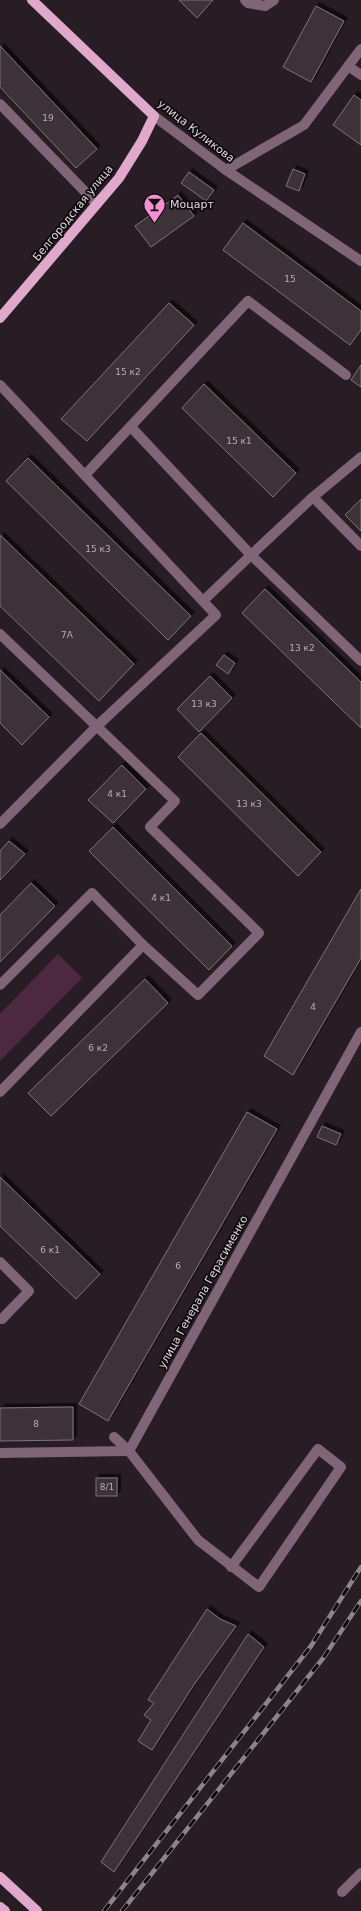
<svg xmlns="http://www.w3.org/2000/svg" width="361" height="1911" viewBox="0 0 361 1911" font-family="'DejaVu Sans',sans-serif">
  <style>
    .green { fill: #4c2940 }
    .building { fill: #3d3138; stroke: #80727a; filter: url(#shadow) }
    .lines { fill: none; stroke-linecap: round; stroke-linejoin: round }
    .minor { stroke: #7f6575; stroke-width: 10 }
    .major { stroke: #e0a9cb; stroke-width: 10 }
    .rail-casing { stroke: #8d8389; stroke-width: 4.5 }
    .rail { stroke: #0e090c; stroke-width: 3; stroke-dasharray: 9; stroke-linecap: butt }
    .labels { text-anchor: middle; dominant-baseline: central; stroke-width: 3.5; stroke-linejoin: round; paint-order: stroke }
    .number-label { font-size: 9px; fill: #b7aeb4 }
    .street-label { font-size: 11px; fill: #e0d8dd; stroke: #0e090c }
    .poi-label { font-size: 11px; fill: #e0d8dd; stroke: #0e090c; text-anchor: start }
  </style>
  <defs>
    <filter id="shadow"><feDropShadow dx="3.5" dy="-3.5" stdDeviation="0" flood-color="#0009"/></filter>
  </defs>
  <rect width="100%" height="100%" fill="#281d24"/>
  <polygon class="green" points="58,954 82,978 0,1061 0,1014"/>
  <g class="building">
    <polygon points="179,0 213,0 197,18"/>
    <polygon points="316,6 344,21 311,82 283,67"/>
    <polygon points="0,46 97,149 76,168 0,87"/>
    <polygon points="354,95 361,100 361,145 333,125"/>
    <polygon points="293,169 305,174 299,191 286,186"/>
    <polygon points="189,172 214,190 206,201 181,183"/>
    <polygon points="178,195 194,216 151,247 135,226"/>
    <polygon points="243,223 361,311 361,330 350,345 223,250"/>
    <polygon points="169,303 194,325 87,441 61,419"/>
    <polygon points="361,365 361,387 351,380"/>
    <polygon points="204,384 296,473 273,497 182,408"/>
    <polygon points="28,458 191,616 168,640 6,481"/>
    <polygon points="361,499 361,531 345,515"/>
    <polygon points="0,535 134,664 99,701 0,606"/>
    <polygon points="265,589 361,682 361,728 242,613"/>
    <polygon points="224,655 235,663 228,674 216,665"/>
    <polygon points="0,670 49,717 22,745 0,723"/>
    <polygon points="210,676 232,698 199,732 177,709"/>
    <polygon points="201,733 321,852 298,876 178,757"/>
    <polygon points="122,765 146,789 113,823 88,800"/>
    <polygon points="113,827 232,946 209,970 89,851"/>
    <polygon points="9,841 25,854 0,880 0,851"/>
    <polygon points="31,883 55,906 0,962 0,915"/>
    <polygon points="361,889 361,958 293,1075 264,1056"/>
    <polygon points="145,979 168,1003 51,1116 28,1093"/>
    <polygon points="247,1112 277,1129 108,1421 79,1404"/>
    <polygon points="322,1126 341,1134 336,1145 317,1137"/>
    <polygon points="0,1177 100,1274 76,1299 0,1226"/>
    <polygon points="73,1407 73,1440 0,1441 0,1408"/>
    <rect x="96" y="1478" width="21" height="18"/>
    <polygon points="207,1609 220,1619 236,1626 193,1686 152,1750 138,1741 151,1720 144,1715 154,1703 148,1700"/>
    <polygon points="248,1634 264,1647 114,1872 101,1862"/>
  </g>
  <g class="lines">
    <g class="minor">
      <polyline points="245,0 248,3 265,6 274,0"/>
      <polyline points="348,66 361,75"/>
      <polyline points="0,104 97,204"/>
      <polyline points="154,116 226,170 361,261"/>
      <polyline points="226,170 304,125 361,49"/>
      <polyline points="0,385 216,615 97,726 0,824"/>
      <polyline points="131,427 251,555 203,601"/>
      <polyline points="361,457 313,497 251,555 361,661"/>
      <polyline points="85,475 248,301 346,375"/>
      <polyline points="313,497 361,546"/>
      <polyline points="0,634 175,801 150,827 259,933 198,995 143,945"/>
      <polyline points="0,985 92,893 143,945 0,1092"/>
      <polyline points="0,1262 29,1291 2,1319 0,1319"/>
      <polyline points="114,1437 129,1451 198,1540 259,1587 341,1467 318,1449 231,1567"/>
      <polyline points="0,1453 129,1451 361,1032"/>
      <polyline points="342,1892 361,1873"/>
    </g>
    <g class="major">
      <polyline points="0,318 119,178 142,141 154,116 32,0"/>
      <polyline points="0,1877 37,1911"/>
      <polyline points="0,1907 5,1911"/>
    </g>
    <defs>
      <g id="rail">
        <polyline points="104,1911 311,1646 361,1567"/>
        <polyline points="122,1911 324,1657 361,1601"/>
      </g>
    </defs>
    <use href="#rail" class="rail-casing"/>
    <use href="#rail" class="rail"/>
  </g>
  <defs>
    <symbol id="bar-pin" viewBox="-11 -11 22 30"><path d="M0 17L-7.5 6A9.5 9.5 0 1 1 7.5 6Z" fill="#f591d2" stroke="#0e090c"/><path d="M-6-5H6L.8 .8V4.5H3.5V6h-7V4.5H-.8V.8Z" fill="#111"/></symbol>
  </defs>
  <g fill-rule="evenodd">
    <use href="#bar-pin" x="142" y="192" width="25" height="34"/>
  </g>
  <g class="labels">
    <g class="number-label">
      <text x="48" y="118">19</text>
      <text x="290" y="279">15</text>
      <text x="128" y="372">15 к2</text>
      <text x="239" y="441">15 к1</text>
      <text x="98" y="549">15 к3</text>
      <text x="67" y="635">7А</text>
      <text x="302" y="648">13 к2</text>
      <text x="204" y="704">13 к3</text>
      <text x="117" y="794">4 к1</text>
      <text x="249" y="804">13 к3</text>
      <text x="161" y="898">4 к1</text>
      <text x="313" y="1007">4</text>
      <text x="98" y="1048">6 к2</text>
      <text x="50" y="1250">6 к1</text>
      <text x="178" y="1266">6</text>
      <text x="36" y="1424">8</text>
      <text x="107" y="1487">8/1</text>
    </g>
    <g class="street-label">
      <text transform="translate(196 131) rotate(38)">улица Куликова</text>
      <text transform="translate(73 213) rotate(-51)">Белгородская улица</text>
      <text transform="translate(203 1292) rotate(-61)">улица Генерала Герасименко</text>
    </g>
    <g class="poi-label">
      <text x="170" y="204">Моцарт</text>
    </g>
  </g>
</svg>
